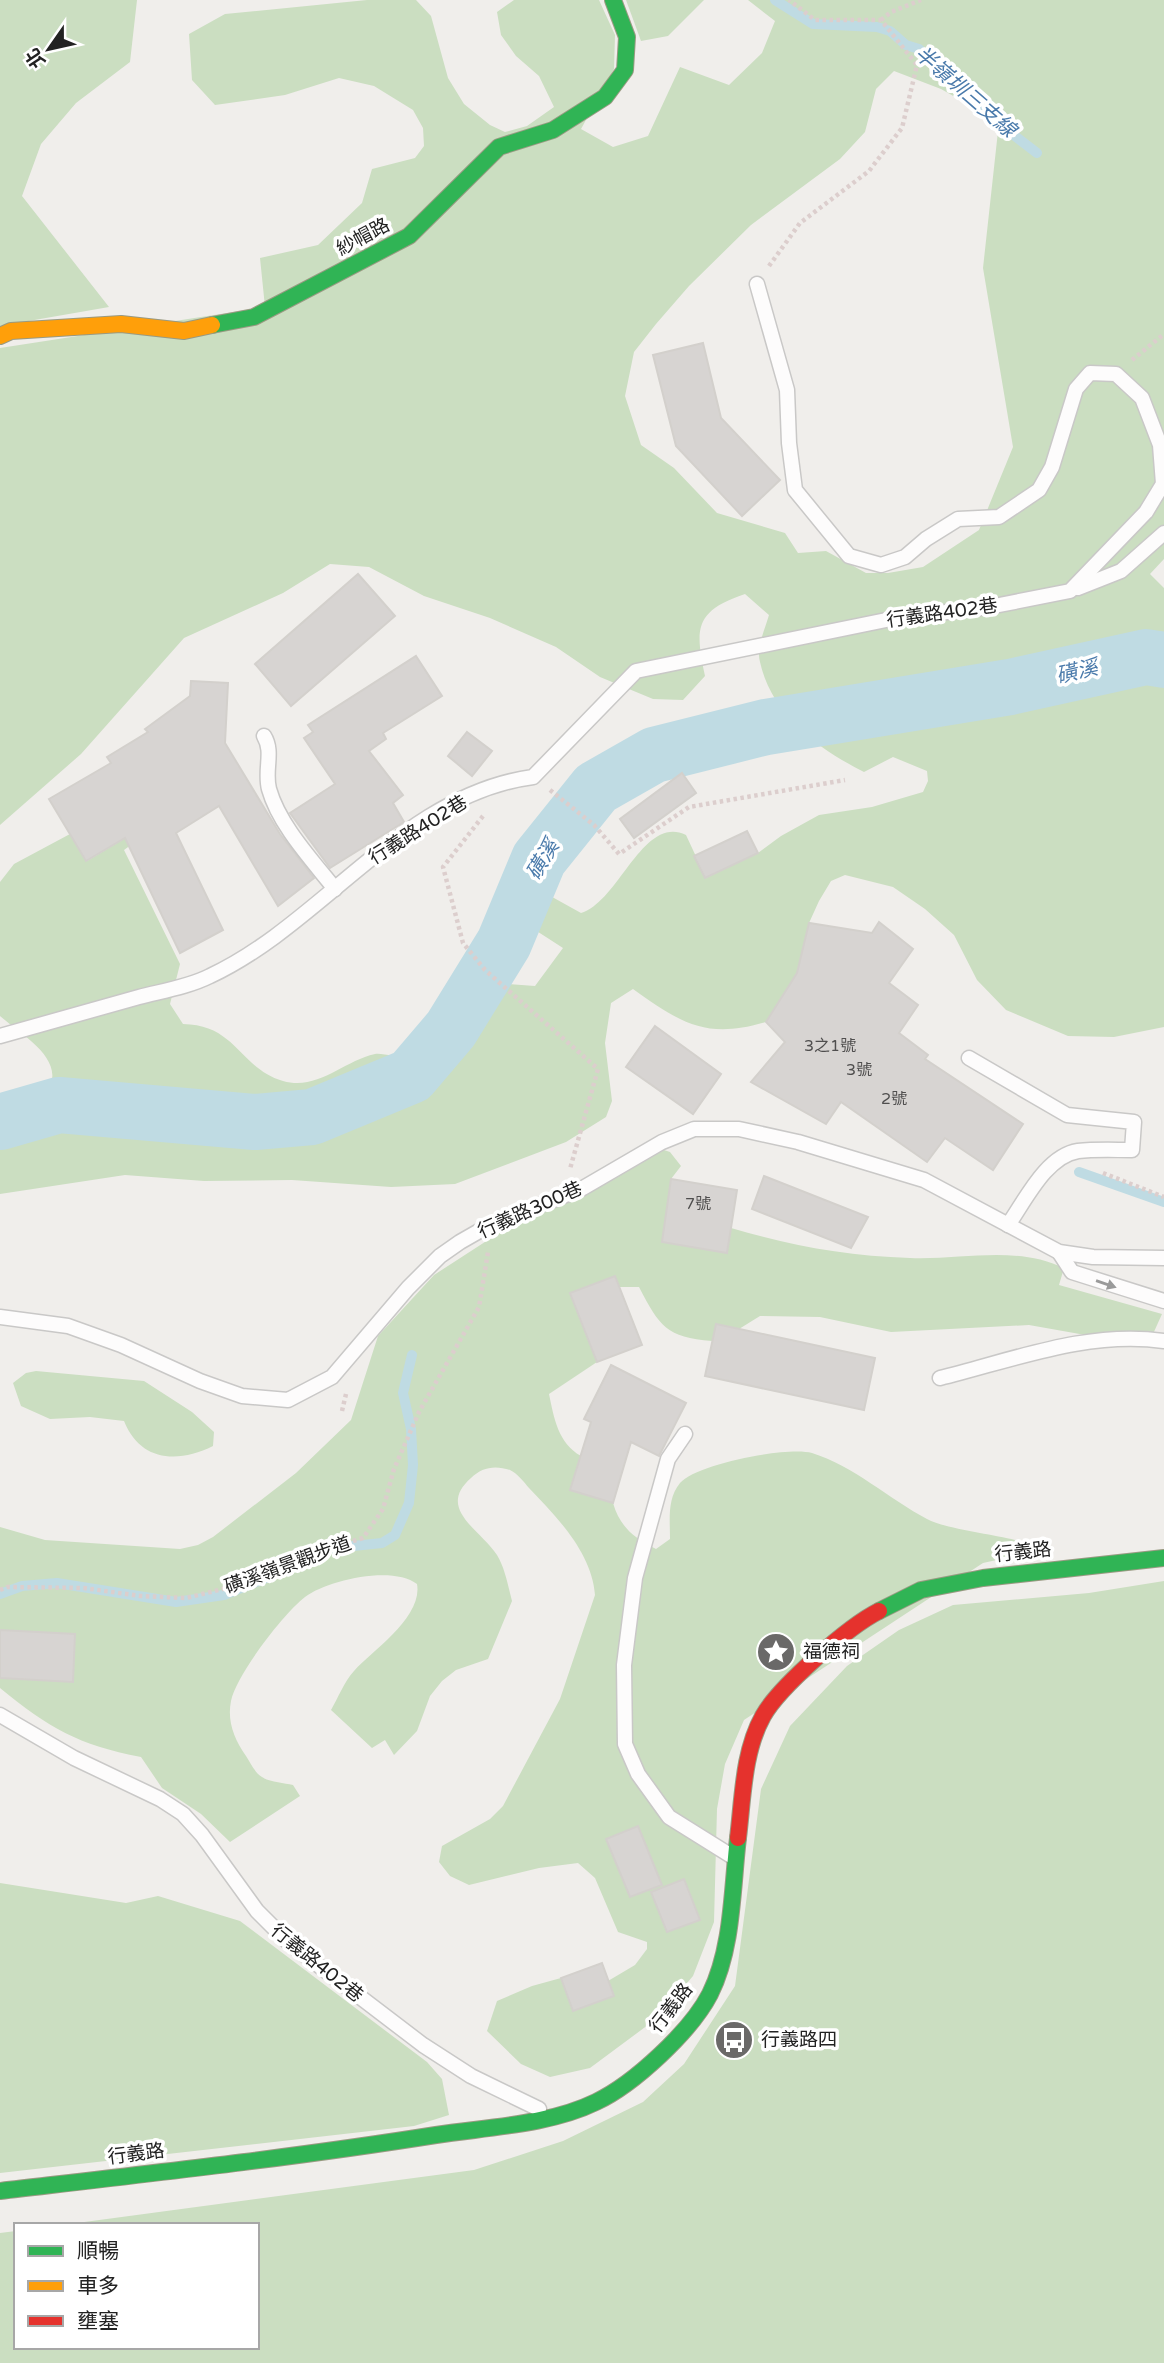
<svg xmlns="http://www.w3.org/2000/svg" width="1164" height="2363" viewBox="0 0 1164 2363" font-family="'Varela Round','Noto Sans TC',sans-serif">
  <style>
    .forest { fill: #cbdec1; fill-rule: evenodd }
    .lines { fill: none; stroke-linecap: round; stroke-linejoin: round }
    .stream { stroke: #bfdbe3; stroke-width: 10 }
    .river { stroke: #bfdbe3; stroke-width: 56 }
    .building { fill: #d7d4d2; stroke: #d3d0cc; stroke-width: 2 }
    .lane-casing { stroke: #c9c8c7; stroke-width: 17 }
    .fast-casing { stroke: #999a82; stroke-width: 18 }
    .slow-casing { stroke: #999a82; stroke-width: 18 }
    .jam-casing { stroke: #999a82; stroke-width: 18 }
    .path { stroke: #dccecd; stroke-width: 4.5; stroke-dasharray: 3.5 3.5; stroke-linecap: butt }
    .lane { stroke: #fdfcfc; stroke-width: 14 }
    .fast { stroke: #30b455; stroke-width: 16 }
    .slow { stroke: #ff9f0a; stroke-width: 16 }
    .jam { stroke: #e5322d; stroke-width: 16 }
    .oneway { fill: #9a9a9a }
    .labels { text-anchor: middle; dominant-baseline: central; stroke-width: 7; stroke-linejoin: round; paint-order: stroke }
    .number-label { font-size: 16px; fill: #4f4e4e }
    .street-label { font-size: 19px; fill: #222; stroke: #fff }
    .poi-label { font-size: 19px; fill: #222; stroke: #fff; text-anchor: start }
    .water-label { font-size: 21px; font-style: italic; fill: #4a7aab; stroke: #fff }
  </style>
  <rect width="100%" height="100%" fill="#f0eeeb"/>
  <g class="forest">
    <polygon points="0,0 137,0 130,62 76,103 41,144 22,196 109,307 0,326"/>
    <path d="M367,0H416L431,16L448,78L464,104L490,125L505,132L527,126L554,107L539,76L516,56L501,35L497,12L514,0H599L615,35L614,69L581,129L613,147L648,136L680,67L729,85L762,53L775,21L748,0H1164V559L1150,574L1164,588V1027L1114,1037L1068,1036L1006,1010L977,980L954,935L925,909L893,887L845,875L831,881L819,901L809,923L797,973L766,1022C706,1040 681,1023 633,989L611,1003L605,1043L612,1101L606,1117L566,1142L455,1184L391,1187L292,1180L204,1181L125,1175L0,1194V1107L21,1095L50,1086C63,1057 19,1033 0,1016V882L14,864L70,834L87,861L134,833L139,839L124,850L180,964L170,1004L183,1024C237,1025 239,1068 283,1081C318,1091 343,1061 375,1054C384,1053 397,1058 407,1058L454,1005L474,991L492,983L535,986L563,948L515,917C513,903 513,890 527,883L581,913C619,902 643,814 686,835L706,878L758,853L781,836L819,815L872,807L923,792L928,781L927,771L893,757L864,772C819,749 772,716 760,662C756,648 765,629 769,615L745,594C694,611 695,629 705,676L683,700L653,699L600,677L556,647L490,618L424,596L369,567L330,564L283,593L184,638L81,754L0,825V348L265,307L260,258L318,245L362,203L372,169L415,158L424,146L423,128L413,110L374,86L339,78L285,95L215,105L192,80L189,34L225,14ZM894,71L941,89L999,122L983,268L1013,447L979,530L923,567L888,573H866L826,551L798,553L785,533L717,513L674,468L641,445L625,396L634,352L656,324L689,286L751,225L840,159L865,132L876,89Z"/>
    <polygon points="626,0 704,0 668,36 641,41"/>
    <path d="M664,1150L670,1152L681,1166L671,1179L662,1242L726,1253L731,1228C792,1246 846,1256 910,1258C963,1260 1015,1245 1064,1268L1059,1285L1162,1314L1153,1334L1091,1336L1029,1325L891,1332L820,1317L760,1316L739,1329L716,1324L712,1341C666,1337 660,1327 639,1287H619L615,1276L570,1293L597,1362L549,1394C554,1418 558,1443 581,1456L571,1490L613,1503C620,1527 634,1538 656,1549L670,1539C670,1519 667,1499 680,1483C696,1464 788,1446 812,1453C854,1466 889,1499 927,1519C946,1529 992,1534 1015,1540L1019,1555L983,1563L744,1720L725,1764L717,1809L714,1922L693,1976L656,2019L590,2068L550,2077L521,2064L487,2031L497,2001L532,1986L561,1978L573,2011L614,1996L608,1981L635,1965L647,1949V1942L618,1932L595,1878L578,1863L539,1868L469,1885L450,1876L439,1862L442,1846L490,1819L503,1806L560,1699L595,1595C592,1553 557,1517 529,1488C524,1482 517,1473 510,1470C495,1465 482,1467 471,1478C436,1509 480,1529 497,1555C505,1568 508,1586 512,1601L488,1659L456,1670L442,1681L430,1696L417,1731L394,1755L385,1740L372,1748L331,1710C338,1698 344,1682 354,1671C373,1650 423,1617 417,1584C393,1565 327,1580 305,1597C284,1613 236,1675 231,1701C227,1721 234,1739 246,1756C250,1762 255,1773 262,1777C269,1782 284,1783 293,1785L300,1796L230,1842L201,1814L162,1788L141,1757C78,1745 49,1728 0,1688V1678L73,1682L75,1634L0,1630V1527L45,1540L180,1549L198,1545L213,1537L296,1473L351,1420L378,1336L434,1275L511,1225L602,1186Z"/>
    <path d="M36,1371L144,1381L192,1412L214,1432L213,1446C177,1464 140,1461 124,1421L90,1417L50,1419L21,1406L13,1383L26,1373Z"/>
    <polygon points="1164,1581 1164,2363 0,2363 0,2233 16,2231 16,2347 257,2347 257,2225 62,2225 474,2170 563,2141 643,2102 684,2064 735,1986 761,1789 790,1726 847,1666 899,1630 953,1605 1089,1593"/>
    <polygon points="0,1883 126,1903 158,1896 240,1921 427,2062 442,2079 449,2115 414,2126 0,2173"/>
  </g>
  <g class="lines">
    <g class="stream">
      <polyline points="775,0 813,24 877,27 890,31 906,45 919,49 976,106 1037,153"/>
      <polyline points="1079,1172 1164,1202"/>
      <polyline points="0,1594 22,1586 57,1583 176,1602 224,1595 273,1575 315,1550 382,1543 395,1535 409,1503 413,1465 411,1429 403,1393 412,1355"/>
    </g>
    <polyline class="river" points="0,1122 59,1105 255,1122 312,1117 411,1076 451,1029 504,943 539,859 596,788 654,755 766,727 1010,687 1146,657 1164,660"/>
  </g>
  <g class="building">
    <polygon points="703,343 721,418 780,480 742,516 676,446 653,355"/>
    <polygon points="358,574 395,616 291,706 255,664"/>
    <polygon points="416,656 442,696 383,733 386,739 369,751 403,795 393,803 404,822 330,868 290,813 335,784 304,738 313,732 308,725"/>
    <polygon points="191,681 228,683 225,743 280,834 314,878 278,906 219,806 176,833 223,930 180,953 125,838 86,861 49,799 111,763 107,757 148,732 145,729 190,696"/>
    <polygon points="467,732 492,751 472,776 448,756"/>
    <polygon points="682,773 696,793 634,838 620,819"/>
    <polygon points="747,831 758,853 705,878 694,856"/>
    <polygon points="879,922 913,949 889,983 918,1005 899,1033 928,1055 925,1059 1023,1124 993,1170 945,1138 927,1162 841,1102 826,1124 751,1082 785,1042 766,1022 797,973 809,923 872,933"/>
    <polygon points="655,1026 721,1074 693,1114 626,1067"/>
    <polygon points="764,1176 868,1217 851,1248 752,1209"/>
    <polygon points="671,1179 737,1190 727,1253 662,1242"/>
    <polygon points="615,1276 642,1345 597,1362 570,1293"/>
    <polygon points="716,1324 875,1358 864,1410 705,1376"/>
    <polygon points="611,1365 686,1403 659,1456 631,1442 613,1503 570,1490 591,1422 584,1419"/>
    <polygon points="0,1630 75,1634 73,1682 0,1678"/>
    <polygon points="638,1826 662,1885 630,1897 606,1839"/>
    <polygon points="684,1879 700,1920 667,1932 651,1892"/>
    <polygon points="602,1963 614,1996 573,2011 561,1978"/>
  </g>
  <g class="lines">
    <defs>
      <g id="lane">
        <polyline points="1078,588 1121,571 1164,533"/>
        <path d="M264,736C274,752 264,770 269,789C279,825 312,860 335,889"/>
        <path d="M0,1036C46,1023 92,1010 139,997C162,991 188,987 210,976C322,924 404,794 533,777L636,671L896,618L989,607L1070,591L1146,512L1163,484L1160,445L1142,398L1116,374L1090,373L1076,389L1052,467L1039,490L999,517L958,519L926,539L905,557L881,565L849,556L795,490L789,443L787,390L757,284"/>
        <path d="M969,1058L1067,1115L1134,1122L1132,1150C1114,1150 1095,1149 1078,1151C1046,1156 1025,1201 1008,1225"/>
        <polyline points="1059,1252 1072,1272 1164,1301"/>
        <polyline points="0,1317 68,1326 121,1345 200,1381 242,1396 288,1400 332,1377 408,1288 440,1256 460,1242 488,1226 583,1188 662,1142 694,1129 739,1129 798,1142 924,1180 1059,1252 1093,1257 1164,1258"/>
        <path d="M940,1378C1013,1360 1088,1330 1164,1341"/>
        <polyline points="685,1434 668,1459 635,1578 624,1665 625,1744 638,1774 669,1817 733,1857"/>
        <polyline points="0,1715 74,1758 160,1799 183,1814 202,1835 257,1911 288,1942 423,2045 471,2076 539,2109"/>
      </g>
      <g id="fast">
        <polyline points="212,325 254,317 409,236 499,147 553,130 605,97 625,70 627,37 613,0"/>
        <polyline points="879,1611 921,1590 983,1578 1164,1558"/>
        <path d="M0,2191C146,2174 291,2158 436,2135C488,2127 549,2125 596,2102C634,2084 691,2031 710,1994C733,1948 732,1888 738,1838"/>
      </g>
      <polyline id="slow" points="0,336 11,331 121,324 184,331 212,325"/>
      <path id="jam" d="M738,1838C743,1798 743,1752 763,1716C779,1687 849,1626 879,1611"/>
    </defs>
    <use href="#lane" class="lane-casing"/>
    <use href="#fast" class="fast-casing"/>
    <use href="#slow" class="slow-casing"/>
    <use href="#jam" class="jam-casing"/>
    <g class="path">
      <polyline points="881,20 891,12 921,0"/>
      <polyline points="769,266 800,223 869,171 902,128 917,65 881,20 815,20 789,0"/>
      <polyline points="1132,360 1164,334"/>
      <polyline points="550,790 594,825 619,854 689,807 845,780"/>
      <polyline points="483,816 443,867 463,943 485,970 598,1069 570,1169"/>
      <polyline points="1103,1173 1164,1197"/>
      <polyline points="342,1411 346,1394"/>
      <polyline points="0,1590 7,1587 84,1588 140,1596 186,1598 231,1587 320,1551 363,1538 383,1509 394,1469 419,1412 479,1307 488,1252"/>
    </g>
    <use href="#lane" class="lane"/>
    <use href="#fast" class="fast"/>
    <use href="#slow" class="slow"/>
    <use href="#jam" class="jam"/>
  </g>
  <defs><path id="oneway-solid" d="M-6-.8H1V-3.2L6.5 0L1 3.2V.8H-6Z" transform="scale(1.75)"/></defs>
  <use class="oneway" href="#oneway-solid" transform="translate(1106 1284) rotate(19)"/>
  <defs>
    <symbol id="sight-disc" viewBox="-11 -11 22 22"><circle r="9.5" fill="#6a6968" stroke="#fff"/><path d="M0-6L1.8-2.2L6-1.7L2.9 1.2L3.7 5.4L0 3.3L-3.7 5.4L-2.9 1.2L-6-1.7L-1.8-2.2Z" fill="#fff"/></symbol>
    <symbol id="bus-disc" viewBox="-11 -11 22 22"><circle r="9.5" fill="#6a6968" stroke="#fff"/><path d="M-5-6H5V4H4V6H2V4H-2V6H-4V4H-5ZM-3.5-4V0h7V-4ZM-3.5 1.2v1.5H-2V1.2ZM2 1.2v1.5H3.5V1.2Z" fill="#fff"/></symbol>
  </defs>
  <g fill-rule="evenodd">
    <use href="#sight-disc" x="754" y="1630" width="44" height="44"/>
    <use href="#bus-disc" x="712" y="2018" width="44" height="44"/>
  </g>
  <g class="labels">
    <g class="number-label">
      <text x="830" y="1046">3之1號</text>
      <text x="859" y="1070">3號</text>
      <text x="894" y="1099">2號</text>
      <text x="698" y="1204">7號</text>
    </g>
    <g class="street-label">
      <text transform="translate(363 237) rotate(-28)">紗帽路</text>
      <text transform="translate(942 613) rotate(-8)">行義路402巷</text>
      <text transform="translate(418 830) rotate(-32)">行義路402巷</text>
      <text transform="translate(530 1210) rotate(-24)">行義路300巷</text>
      <text transform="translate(1023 1552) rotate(-6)">行義路</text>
      <text transform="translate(288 1565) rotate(-20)">磺溪嶺景觀步道</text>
      <text transform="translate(317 1963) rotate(39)">行義路402巷</text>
      <text transform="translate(671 2008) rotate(-52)">行義路</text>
      <text transform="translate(136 2154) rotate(-7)">行義路</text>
    </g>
    <g class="poi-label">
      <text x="803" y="1652">福德祠</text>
      <text x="761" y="2040">行義路四</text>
    </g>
    <g class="water-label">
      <text transform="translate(965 92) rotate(41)">半嶺圳三支線</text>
      <text transform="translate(1077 672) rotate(-13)">磺溪</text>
      <text transform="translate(543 860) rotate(-59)">磺溪</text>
    </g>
  </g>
  <rect x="14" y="2223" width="245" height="126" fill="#ffffff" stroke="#a7a7a7" stroke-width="2"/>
  <rect x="28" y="2246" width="35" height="10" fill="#30b455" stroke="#a7a7a7" stroke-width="2"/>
  <text x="77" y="2258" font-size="21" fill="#222222">順暢</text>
  <rect x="28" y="2281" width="35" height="10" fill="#ff9f0a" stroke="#a7a7a7" stroke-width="2"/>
  <text x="77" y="2293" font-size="21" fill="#222222">車多</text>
  <rect x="28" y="2316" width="35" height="10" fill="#e5322d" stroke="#a7a7a7" stroke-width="2"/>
  <text x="77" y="2328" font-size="21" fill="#222222">壅塞</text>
  <g transform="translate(49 49) rotate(236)" stroke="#ffffff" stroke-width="5" paint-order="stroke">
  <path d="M0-5L12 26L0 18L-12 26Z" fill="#222222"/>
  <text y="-10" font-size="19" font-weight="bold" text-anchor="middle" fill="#222222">北</text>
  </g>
</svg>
